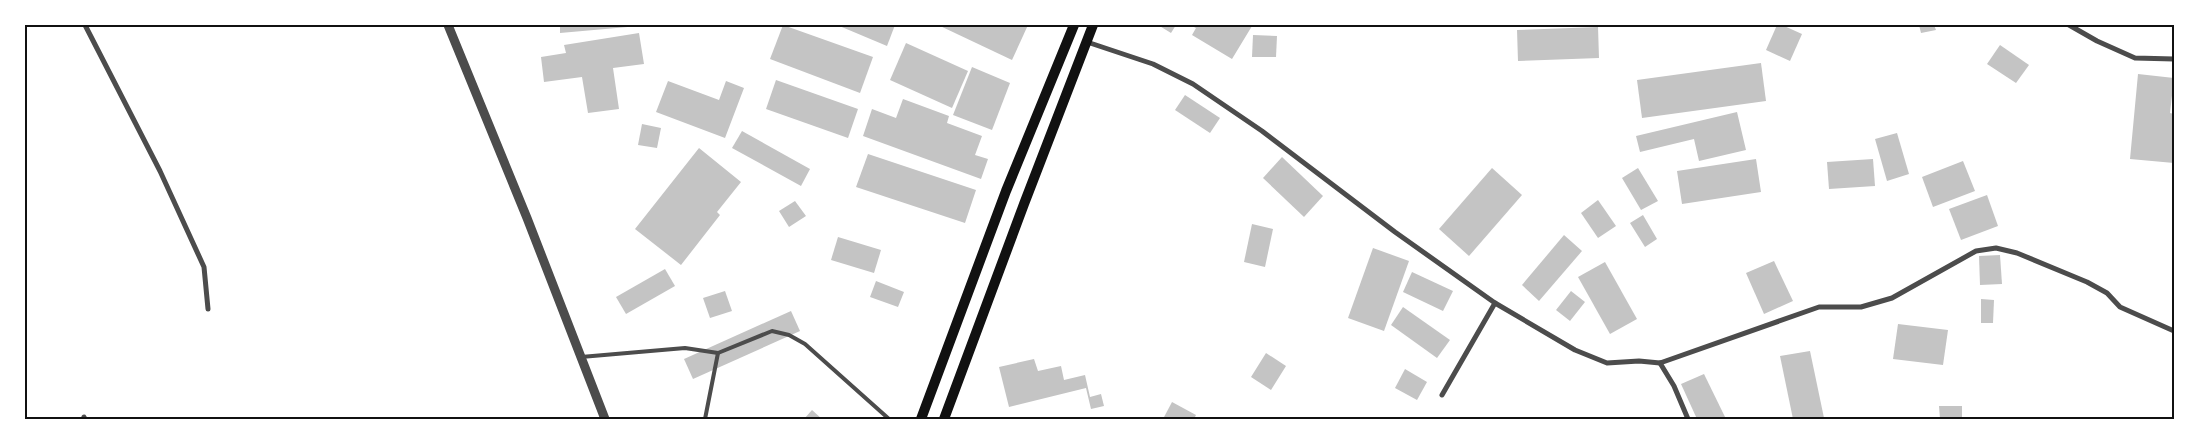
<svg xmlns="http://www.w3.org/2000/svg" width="2199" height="444" viewBox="0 0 2199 444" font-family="Roboto,sans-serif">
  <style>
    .building { fill: #c4c4c4 }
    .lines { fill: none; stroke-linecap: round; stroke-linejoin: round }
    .service { stroke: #4c4c4c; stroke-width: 4 }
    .minor { stroke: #4c4c4c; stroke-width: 5 }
    .tertiary { stroke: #4c4c4c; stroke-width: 9 }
    .secondary { stroke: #111; stroke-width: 10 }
    .neatline { fill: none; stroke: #111; stroke-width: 2 }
  </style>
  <rect width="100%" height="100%" fill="#fff"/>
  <g class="building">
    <polygon points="560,25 639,25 639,26 560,33"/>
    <polygon points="783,25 873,57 860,93 770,59"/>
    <polygon points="837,25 895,25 887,46"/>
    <polygon points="938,25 1028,25 1012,60"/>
    <polygon points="1158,25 1176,25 1171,33"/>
    <polygon points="1190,25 1250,25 1252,26 1232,59 1192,35 1196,28"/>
    <polygon points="1777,25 1782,25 1802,34 1790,61 1766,50"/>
    <polygon points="1919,25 1934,25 1936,30 1921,33"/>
    <polygon points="1598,27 1599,58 1518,61 1517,30"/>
    <polygon points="639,33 644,64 613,68 619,109 588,113 582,77 544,82 541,57 566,53 564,45"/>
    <polygon points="1253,35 1277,36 1276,57 1252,57"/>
    <polygon points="906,43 968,71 952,108 890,80"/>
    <polygon points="2000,45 2029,65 2016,83 1987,64"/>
    <polygon points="1761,63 1766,101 1642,118 1637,80"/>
    <polygon points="972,67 1010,83 992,130 953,115"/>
    <polygon points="2138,74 2174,78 2170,113 2174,114 2174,163 2130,159"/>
    <polygon points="776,80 858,109 848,138 766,109"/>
    <polygon points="668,81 719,100 726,81 744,88 725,138 656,112"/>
    <polygon points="1185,95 1220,118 1210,133 1175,110"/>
    <polygon points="903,99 949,116 947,123 982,136 975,155 988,159 981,179 863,136 872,109 896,118"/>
    <polygon points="1737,112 1746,150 1699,161 1694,139 1640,152 1636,136"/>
    <polygon points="642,124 661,128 657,148 638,145"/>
    <polygon points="742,131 810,169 801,186 732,148"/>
    <polygon points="1897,133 1909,174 1887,181 1875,139"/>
    <polygon points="699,148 741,182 717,212 720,215 681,265 635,229"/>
    <polygon points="868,154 976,190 965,223 856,187"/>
    <polygon points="1282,157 1323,196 1304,217 1263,178"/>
    <polygon points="1756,159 1761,192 1682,204 1677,171"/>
    <polygon points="1873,159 1875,186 1829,189 1827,162"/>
    <polygon points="1963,161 1975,191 1933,207 1922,177"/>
    <polygon points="1492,168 1522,195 1469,256 1439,229"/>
    <polygon points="1638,168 1658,201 1641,210 1622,178"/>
    <polygon points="1987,195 1998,226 1961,240 1949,209"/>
    <polygon points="1598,200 1616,226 1598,238 1581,213"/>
    <polygon points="795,201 806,216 789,227 779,211"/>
    <polygon points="1643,215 1657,239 1645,247 1630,223"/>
    <polygon points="1252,224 1273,229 1265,267 1244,262"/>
    <polygon points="1564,235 1582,251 1539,301 1522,285"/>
    <polygon points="838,237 881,250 874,273 831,260"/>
    <polygon points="1373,248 1409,261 1384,331 1348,318"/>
    <polygon points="2000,255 2002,284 1980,285 1979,256"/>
    <polygon points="1774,261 1793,301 1764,314 1746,273"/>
    <polygon points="1605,262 1637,319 1610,334 1578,277"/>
    <polygon points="665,269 675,286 626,314 616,297"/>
    <polygon points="1412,272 1453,291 1443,311 1403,292"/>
    <polygon points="876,281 904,292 898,307 870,297"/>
    <polygon points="725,291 732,311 710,318 703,298"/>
    <polygon points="1571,291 1585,302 1570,321 1556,310"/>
    <polygon points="1981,299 1994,300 1993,323 1981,323"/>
    <polygon points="1403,307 1450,340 1437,358 1391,325"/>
    <polygon points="791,311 800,331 693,379 684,359"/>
    <polygon points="1898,324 1948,330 1943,365 1893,359"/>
    <polygon points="1810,351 1824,418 1793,419 1780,356"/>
    <polygon points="1266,353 1286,366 1271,390 1251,377"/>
    <polygon points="1034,359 1038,371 1061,366 1064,380 1085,375 1090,397 1101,394 1104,406 1091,409 1086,388 1009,407 999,367"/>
    <polygon points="1405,369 1427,382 1417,400 1395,388"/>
    <polygon points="1704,374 1726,419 1697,419 1681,384"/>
    <polygon points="1172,402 1196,415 1194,419 1163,419"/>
    <polygon points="1939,406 1962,406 1962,419 1940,419"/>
    <polygon points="812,410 822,419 804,419"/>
  </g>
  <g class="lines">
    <g class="service">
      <polyline points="581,357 685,348 718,353 772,331 789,335 805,344 889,419"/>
      <polyline points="705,419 718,353"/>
    </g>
    <g class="minor">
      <polyline points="85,25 160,171 204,267 208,309"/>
      <polyline points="2069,25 2097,41 2135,58 2174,59"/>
      <polyline points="1087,42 1153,64 1193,84 1262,131 1395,232 1495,303 1575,350 1607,363 1639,361 1660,363 1819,307 1861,307 1892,298 1976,251 1996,248 2017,253 2087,282 2107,293 2120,307 2174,331"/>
      <polyline points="1660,363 1674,386 1688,419"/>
      <polyline points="1442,395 1495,303"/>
      <polyline points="84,417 85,419"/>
    </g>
    <polyline class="tertiary" points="448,25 527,218 605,419"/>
    <g class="secondary">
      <polyline points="921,419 1006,191 1074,25"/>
      <polyline points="944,419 1024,204 1093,25"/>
    </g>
  </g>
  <rect width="2199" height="444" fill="none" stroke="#ffffff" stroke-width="52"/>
  <rect x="26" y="26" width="2147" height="392" class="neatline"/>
</svg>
